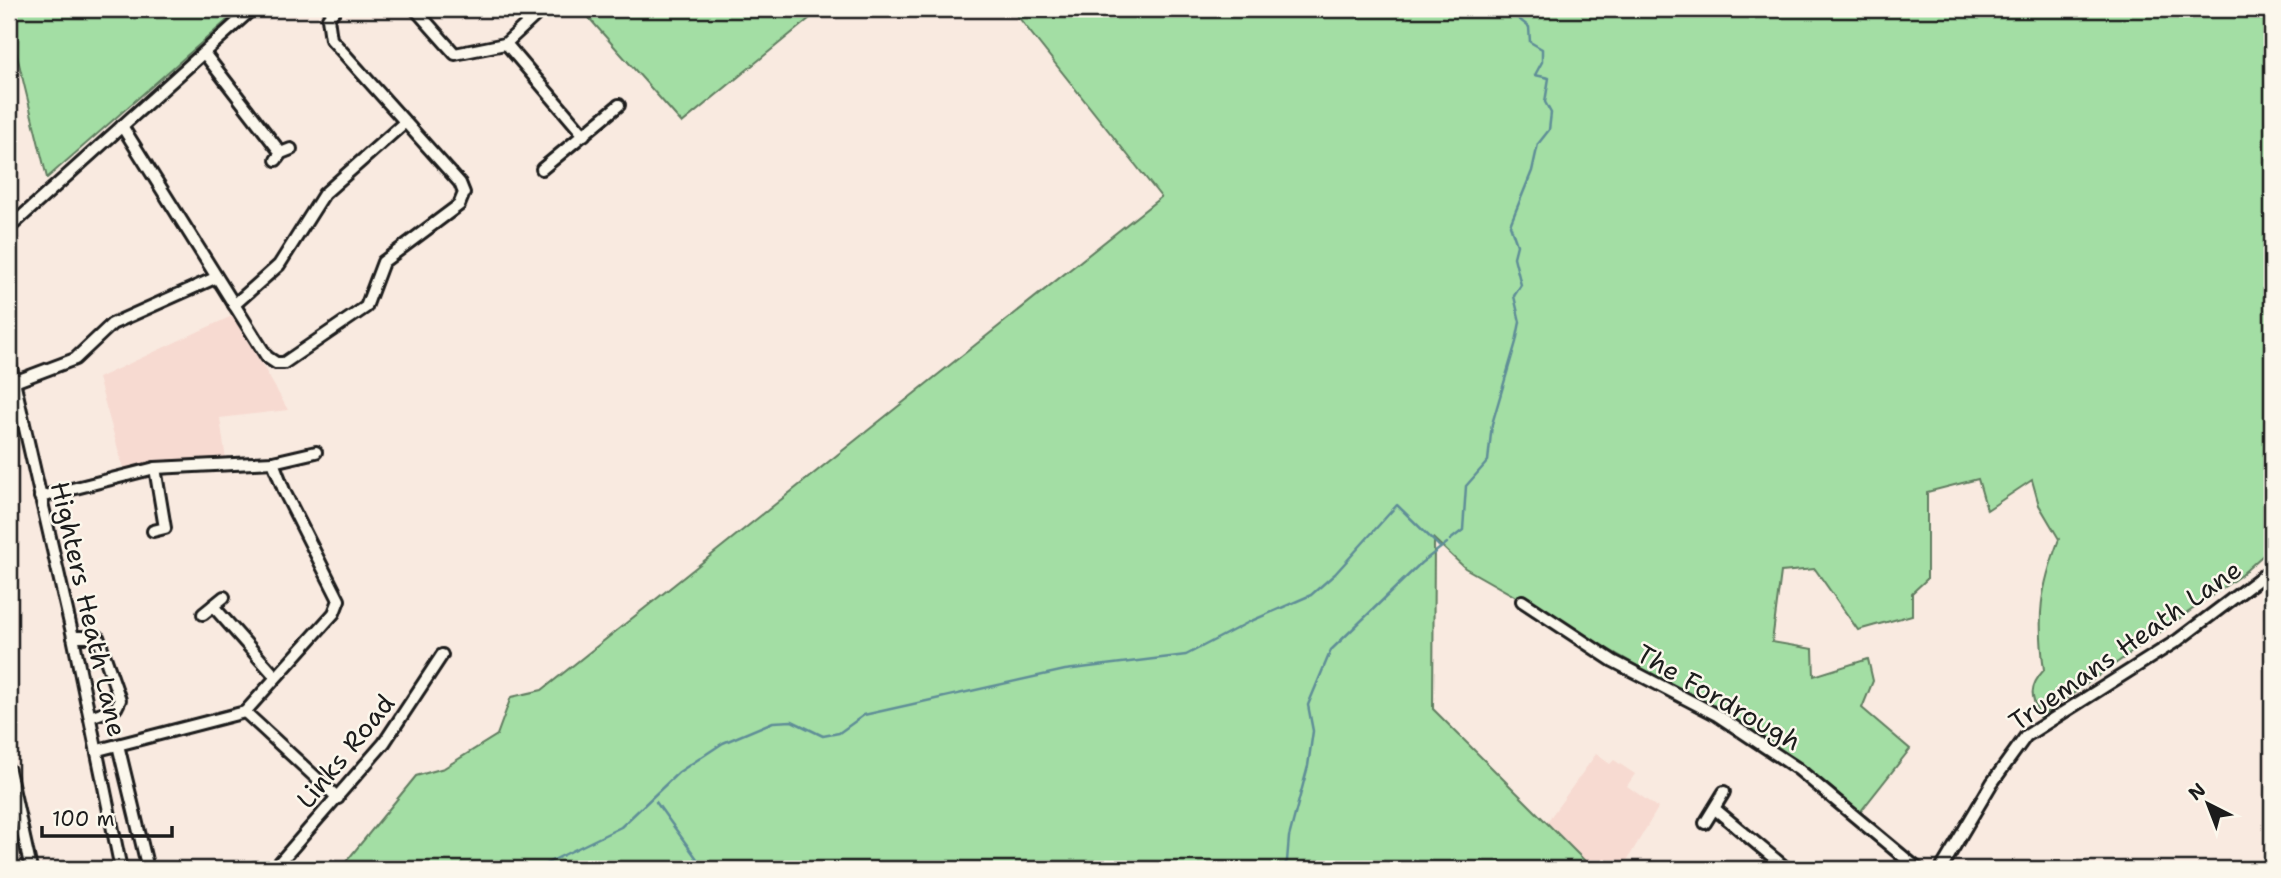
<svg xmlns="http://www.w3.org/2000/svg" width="2281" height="878" viewBox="0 0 2281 878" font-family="'Shantell Sans',sans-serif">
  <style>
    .built { fill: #f7dad1 }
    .green { fill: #a3dea4; stroke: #607d60; stroke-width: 2 }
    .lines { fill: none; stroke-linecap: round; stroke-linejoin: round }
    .stream { stroke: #5f8e97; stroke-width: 2.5 }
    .minor-casing { stroke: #1c1c1c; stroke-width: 16 }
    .minor { stroke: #fbf7ec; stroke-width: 10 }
    .labels { text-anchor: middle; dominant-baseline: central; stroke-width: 5; stroke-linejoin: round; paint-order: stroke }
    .street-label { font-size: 26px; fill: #1c1c1c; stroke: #fbf7ec }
  </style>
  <rect width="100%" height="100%" fill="#f9eae0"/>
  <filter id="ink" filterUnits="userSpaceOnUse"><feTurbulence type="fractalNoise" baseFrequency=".0143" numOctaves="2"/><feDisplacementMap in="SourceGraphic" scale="14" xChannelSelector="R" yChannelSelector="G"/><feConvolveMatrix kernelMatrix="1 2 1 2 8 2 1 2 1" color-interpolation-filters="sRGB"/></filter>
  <g filter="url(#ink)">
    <g class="built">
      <polygon points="234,315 288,410 220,418 226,460 124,471 98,378"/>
      <polygon points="1596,754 1610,764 1614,760 1635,774 1627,786 1658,808 1622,869 1593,869 1547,822"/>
    </g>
    <g class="green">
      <polygon points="9,9 240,9 47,178 9,23"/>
      <polygon points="581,9 821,9 682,123"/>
      <path d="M1012,9H2272V547L2241,575L2040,717C2031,697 2028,687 2044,670C2037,616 2040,590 2059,539L2039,505L2032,480L1987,510L1978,479L1927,492V579L1912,593V615L1858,630L1815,569L1781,572L1772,642L1813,649L1814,676L1868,659L1873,681L1862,708L1910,749L1857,816L1805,767L1687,694L1465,568L1434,539L1433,709L1593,869H340L416,776L444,768L497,735L511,697L542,690L1161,197Z"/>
    </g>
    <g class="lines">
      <g class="stream">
        <polyline points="1450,540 1463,530 1466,486 1488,461 1492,424 1516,342 1520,322 1514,296 1521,285 1514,257 1517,245 1510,225 1532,171 1538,144 1549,130 1551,113 1545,102 1549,78 1535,75 1542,62 1542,49 1530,42 1529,27 1514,15 1514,9"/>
        <polyline points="656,802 700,863"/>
        <polyline points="535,869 621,827 679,772 723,743 773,722 792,721 823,736 839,733 864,715 1065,670 1186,655 1249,622 1311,595 1335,574 1397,505 1440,547"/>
        <polyline points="1282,869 1287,861 1289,837 1308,766 1313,731 1308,705 1331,650 1421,563 1447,543"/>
      </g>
      <defs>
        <g id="minor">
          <polyline points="415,9 455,54 505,44 509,47 584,135"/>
          <polyline points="505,44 535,16"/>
          <polyline points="204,53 281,153"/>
          <polyline points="122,126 267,357 276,363 284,363 366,307 383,262 459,205 464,193 460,183 331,39 328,18 336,9"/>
          <polyline points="276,160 281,153 291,149"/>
          <polyline points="542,169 619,105"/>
          <polyline points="9,228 252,9"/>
          <polyline points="234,305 279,265 324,194 404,123"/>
          <polyline points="9,359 73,637 121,869"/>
          <polyline points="14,382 75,359 112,324 215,278"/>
          <polyline points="40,497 155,468 273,462 316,452"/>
          <polyline points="153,531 165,528 155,468"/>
          <polyline points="1522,601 1613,661 1717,715 1798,769 1918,869"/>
          <polyline points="213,606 275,676"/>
          <polyline points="203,614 224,597"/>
          <polyline points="73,637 98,637 120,700 116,708 90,717"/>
          <polyline points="245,712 338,798"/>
          <polyline points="118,745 148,869"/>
          <polyline points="98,750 245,712 334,613 339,600 285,493 273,462"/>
          <polyline points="9,770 31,869"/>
          <polyline points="1715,809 1787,869"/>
          <polyline points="1705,823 1724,792"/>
          <polyline points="255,868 256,869"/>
          <polyline points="274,869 384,743 442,655"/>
          <polyline points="1679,869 1691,869"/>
          <polyline points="1941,869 1992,783 2026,736 2178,640 2272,569"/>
        </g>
      </defs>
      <use href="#minor" class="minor-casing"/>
      <use href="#minor" class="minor"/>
    </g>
  </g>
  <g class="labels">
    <g class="street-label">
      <text transform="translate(89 609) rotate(77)">Highters Heath Lane</text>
      <text transform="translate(2125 645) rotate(-35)">Truemans Heath Lane</text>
      <text transform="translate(1719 697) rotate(30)">The Fordrough</text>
      <text transform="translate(345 751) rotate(-51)">Links Road</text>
    </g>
  </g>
  <rect width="2281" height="878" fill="none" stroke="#fbf7ec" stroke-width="35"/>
  <rect x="18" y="18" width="2246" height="843" fill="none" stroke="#1c1c1c" stroke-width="2.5" filter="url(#ink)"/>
  <g transform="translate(2208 804) rotate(318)" stroke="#fbf7ec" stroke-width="5" paint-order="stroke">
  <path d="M0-5L12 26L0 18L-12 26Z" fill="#1c1c1c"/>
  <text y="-10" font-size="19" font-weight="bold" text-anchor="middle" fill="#1c1c1c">N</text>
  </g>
  <path d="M42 826v10h130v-10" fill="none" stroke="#1c1c1c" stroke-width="3.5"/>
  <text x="52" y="826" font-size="21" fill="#1c1c1c" stroke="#fbf7ec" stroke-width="5" paint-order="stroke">100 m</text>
</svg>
